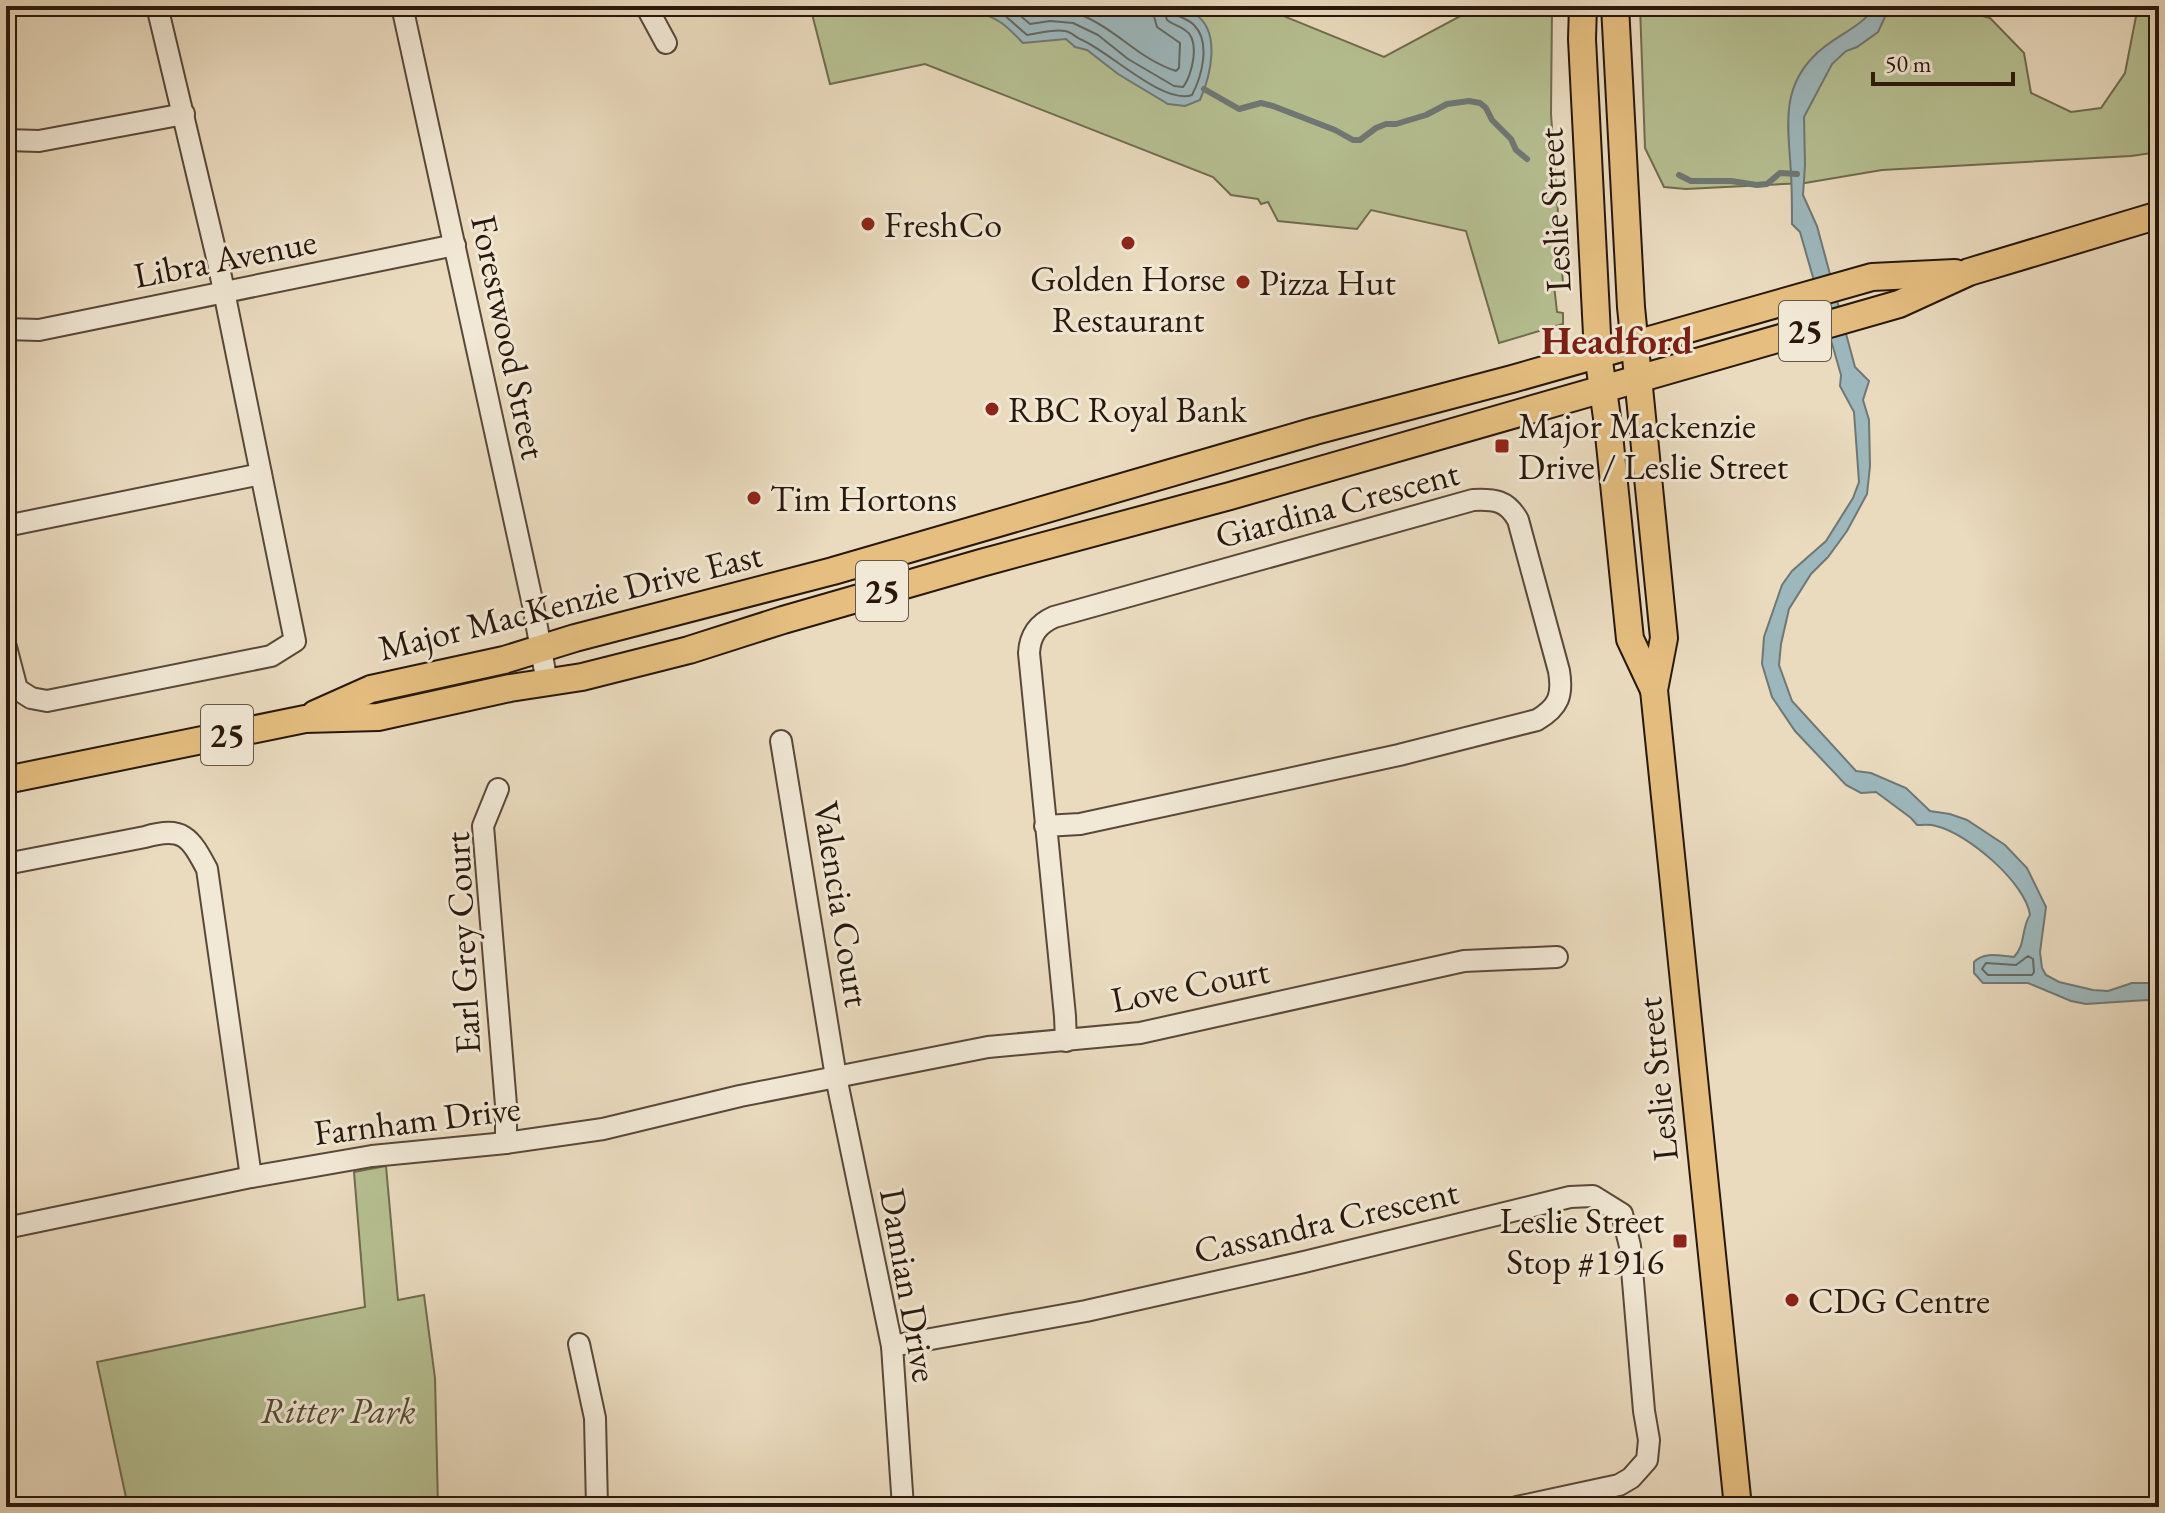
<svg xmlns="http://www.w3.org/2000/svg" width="2165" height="1513" viewBox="0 0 2165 1513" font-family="'EB Garamond',serif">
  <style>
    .green { fill: #b6c092; stroke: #706c4f; stroke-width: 2 }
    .water { fill: #9db8bd; stroke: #6f7876; stroke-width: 2 }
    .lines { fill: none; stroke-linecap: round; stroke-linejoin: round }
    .shore { stroke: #636864; stroke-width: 2 }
    .stream { stroke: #6f7876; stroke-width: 6 }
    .minor-casing { stroke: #594839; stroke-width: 24 }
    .major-casing { stroke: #29170c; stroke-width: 30 }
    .minor { stroke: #f1e8d5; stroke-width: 20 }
    .major { stroke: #e5be80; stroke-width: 26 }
    .poi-dot { fill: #8f2418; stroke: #f1e8d5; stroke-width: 3 }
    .labels { text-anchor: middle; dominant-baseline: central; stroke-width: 6; stroke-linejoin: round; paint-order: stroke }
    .shield { fill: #f1e8d5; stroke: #655648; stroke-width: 2 }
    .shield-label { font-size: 34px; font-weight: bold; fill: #29170c }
    .street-label { font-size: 36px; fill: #29170c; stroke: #f1e8d5 }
    .poi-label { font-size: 36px; fill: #29170c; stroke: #f1e8d5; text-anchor: start }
    .park-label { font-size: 36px; font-style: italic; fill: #534a34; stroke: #f1e8d5 }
    .neighbourhood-label { font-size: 38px; font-weight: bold; fill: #7a1f14; stroke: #f1e8d5 }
  </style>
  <rect width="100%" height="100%" fill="#eadbbf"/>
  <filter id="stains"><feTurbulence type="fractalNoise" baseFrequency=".0025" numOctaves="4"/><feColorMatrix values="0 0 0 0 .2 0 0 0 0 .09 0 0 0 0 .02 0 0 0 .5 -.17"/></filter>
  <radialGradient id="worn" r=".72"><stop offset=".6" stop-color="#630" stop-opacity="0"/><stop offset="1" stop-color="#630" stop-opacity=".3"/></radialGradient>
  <g class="green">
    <polygon points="810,6 1259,6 1384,57 1479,6 1552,6 1551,114 1563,284 1554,285 1557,312 1563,313 1563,324 1499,343 1466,231 1371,210 1357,229 1278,221 1268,202 1261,204 1258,199 1231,195 1213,177 925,64 830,84"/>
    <polygon points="1640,6 1946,6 1990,18 2024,53 2031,93 2071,112 2101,108 2125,73 2138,6 2159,6 2159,152 2131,156 1882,170 1805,183 1686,189 1664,187 1645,148"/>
    <polygon points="386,1166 398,1300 424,1295 435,1378 438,1507 128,1507 97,1362 365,1307 354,1172"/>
  </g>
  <g class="water">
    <path d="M872,6H1170C1177,8 1189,10 1195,14C1222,32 1210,77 1200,100L1185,106L1168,104L1118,74L1087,50L1075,47L1066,39L1023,43C1016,36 1008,27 1000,22C986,12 950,7 933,8C912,9 892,17 872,6Z"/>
    <path d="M1876,6H1890L1878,32L1857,47L1846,51L1832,64L1804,117L1805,165L1803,195L1817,226L1855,367L1869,381L1863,400L1869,420L1870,466L1867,494L1847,531L1828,557L1811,574L1789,609L1781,644L1779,665L1792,701L1856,771L1871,773L1906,788L1930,811L1950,814L1967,820L2005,845L2027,868L2046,907L2040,952L2042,968L2046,975L2059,982L2093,990L2108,991L2132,983H2159V1001L2147,1000L2086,1004L2071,1001L2028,983H1983L1974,973V962C1985,951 2000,956 2014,957C2026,945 2021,928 2030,915C2026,883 1967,833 1936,826C1930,824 1923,825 1917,825L1911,818L1876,792L1861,793L1846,785L1795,731L1772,697L1762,664L1764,637L1782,585L1792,571L1826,541L1853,498L1859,482L1854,412L1840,386L1841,375L1800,232L1792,224C1792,207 1792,191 1791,174C1789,131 1779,91 1814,56C1833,36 1860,29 1876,6Z"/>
  </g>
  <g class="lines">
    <g class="shore">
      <path d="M977,6L1002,13L1027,35C1040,33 1053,29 1065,31C1072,32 1076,38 1082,40C1110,52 1163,105 1192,95C1202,76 1211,42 1194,25C1189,20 1183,18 1176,15L1173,6"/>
      <path d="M1009,6L1030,24L1050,21L1073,23L1098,35L1128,59L1174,86L1183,87C1192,76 1201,40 1185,30C1178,25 1173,25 1167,20L1163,6"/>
      <path d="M1027,6L1034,11C1099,0 1123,54 1176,71L1179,68L1180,43L1157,27L1151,6"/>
      <polygon points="2028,956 2033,959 2034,972 2032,975 1988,975 1982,969 1986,963 2016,965"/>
    </g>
    <g class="stream">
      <polyline points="1204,89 1239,109 1261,103 1273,106 1335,130 1353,140 1360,140 1376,128 1386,124 1396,124 1426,115 1447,104 1469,101 1480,103 1486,108 1492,120 1511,139 1516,150 1527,159"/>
      <polyline points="1679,175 1691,181 1731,181 1757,185 1767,184 1780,173 1797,174"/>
    </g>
    <defs>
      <g id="minor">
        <polyline points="402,6 533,605 547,683"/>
        <polyline points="646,6 666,43"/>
        <polyline points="6,140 39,141 184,114"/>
        <polyline points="6,329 39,330 455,245"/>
        <polyline points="6,526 261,474"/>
        <polyline points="6,647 17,689 31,698 47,701 271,656 295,641 218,262 157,6"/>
        <polyline points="781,741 836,1077 892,1346 903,1507"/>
        <polyline points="498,789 483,826 506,1105 506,1143"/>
        <path d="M1045,826L1080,824L1399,755L1537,720C1559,707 1563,695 1559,671L1518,520C1507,500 1494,499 1473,500L1054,617C1038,624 1030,635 1029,653L1065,1016L1066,1041"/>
        <path d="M6,864L145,837C183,826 190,837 207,869L251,1177"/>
        <polyline points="6,1228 251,1177 372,1156 506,1143 603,1129 740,1096 988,1047 1140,1033 1464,961 1557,957"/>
        <polyline points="579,1344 595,1418 597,1507"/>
        <polyline points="892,1346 1086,1311 1304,1262 1570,1197 1593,1196 1622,1214 1630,1246 1644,1411 1649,1440 1647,1460 1631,1478 1619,1485 1517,1507"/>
      </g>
      <g id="major">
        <polyline points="1583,6 1582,39 1598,354 1608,425 1630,639 1654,690"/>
        <polyline points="1615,6 1631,307 1664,638 1654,690 1738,1507"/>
        <polyline points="315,714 371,689 504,660 575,638 833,571 1315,431 1512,379 1872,277 1955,273"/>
        <polyline points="6,780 305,719 378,717 510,688 582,677 689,650 783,620 981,563 1230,496 1899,304 1969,272 2159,215"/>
      </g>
    </defs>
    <use href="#minor" class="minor-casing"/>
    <use href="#major" class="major-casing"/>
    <use href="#minor" class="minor"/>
    <use href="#major" class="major"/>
  </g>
  <g class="poi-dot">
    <circle cx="868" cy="224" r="8"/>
    <circle cx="1128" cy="243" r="8"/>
    <circle cx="1243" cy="282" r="8"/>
    <circle cx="992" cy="409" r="8"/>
    <rect x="1494" y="438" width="16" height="16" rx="4"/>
    <circle cx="754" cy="498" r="8"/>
    <rect x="1672" y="1233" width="16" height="16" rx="4"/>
    <circle cx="1792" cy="1300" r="8"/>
  </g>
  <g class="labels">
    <g class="shield">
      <rect x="1779" y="301" width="52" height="60" rx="6"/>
      <rect x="856" y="561" width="52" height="60" rx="6"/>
      <rect x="201" y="705" width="52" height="60" rx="6"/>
    </g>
    <g class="shield-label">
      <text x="1805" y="331">25</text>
      <text x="882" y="591">25</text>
      <text x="227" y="735">25</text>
    </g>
    <g class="street-label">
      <text transform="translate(1554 210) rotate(-93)">Leslie Street</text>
      <text transform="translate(225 258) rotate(-11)">Libra Avenue</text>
      <text transform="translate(509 337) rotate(78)">Forestwood Street</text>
      <text transform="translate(1337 504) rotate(-15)">Giardina Crescent</text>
      <text transform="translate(570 601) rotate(-14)">Major MacKenzie Drive East</text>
      <text transform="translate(842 904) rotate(81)">Valencia Court</text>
      <text transform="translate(462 943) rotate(-93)">Earl Grey Court</text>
      <text transform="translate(1190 985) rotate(-11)">Love Court</text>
      <text transform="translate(1657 1079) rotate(-96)">Leslie Street</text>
      <text transform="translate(417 1120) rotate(-7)">Farnham Drive</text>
      <text transform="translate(1326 1221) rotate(-13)">Cassandra Crescent</text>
      <text transform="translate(909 1285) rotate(80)">Damian Drive</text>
    </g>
    <g class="poi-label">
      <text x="884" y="224">FreshCo</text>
      <text x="1128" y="278" text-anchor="middle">Golden Horse<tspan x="1128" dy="41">Restaurant</tspan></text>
      <text x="1259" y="282">Pizza Hut</text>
      <text x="1008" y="409">RBC Royal Bank</text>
      <text x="1518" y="425">Major Mackenzie<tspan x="1518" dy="41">Drive / Leslie Street</tspan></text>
      <text x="770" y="498">Tim Hortons</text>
      <text x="1664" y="1220" text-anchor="end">Leslie Street<tspan x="1664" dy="41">Stop #1916</tspan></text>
      <text x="1808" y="1300">CDG Centre</text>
    </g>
    <g class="park-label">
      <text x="338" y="1410">Ritter Park</text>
    </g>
    <g class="neighbourhood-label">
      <text x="1617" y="340">Headford</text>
    </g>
  </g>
  <rect width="2165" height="1513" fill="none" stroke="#eadbbf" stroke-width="32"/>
  <rect x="8" y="8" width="2149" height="1497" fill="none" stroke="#29170c" stroke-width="4"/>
  <rect x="16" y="16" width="2133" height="1481" fill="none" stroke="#29170c" stroke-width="2"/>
  <path d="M1873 72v12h140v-12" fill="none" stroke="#29170c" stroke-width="4"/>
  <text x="1885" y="72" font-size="24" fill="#29170c" stroke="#f1e8d5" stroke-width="6" paint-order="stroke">50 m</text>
  <rect width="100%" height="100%" filter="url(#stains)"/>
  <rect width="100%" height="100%" fill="url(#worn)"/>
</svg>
